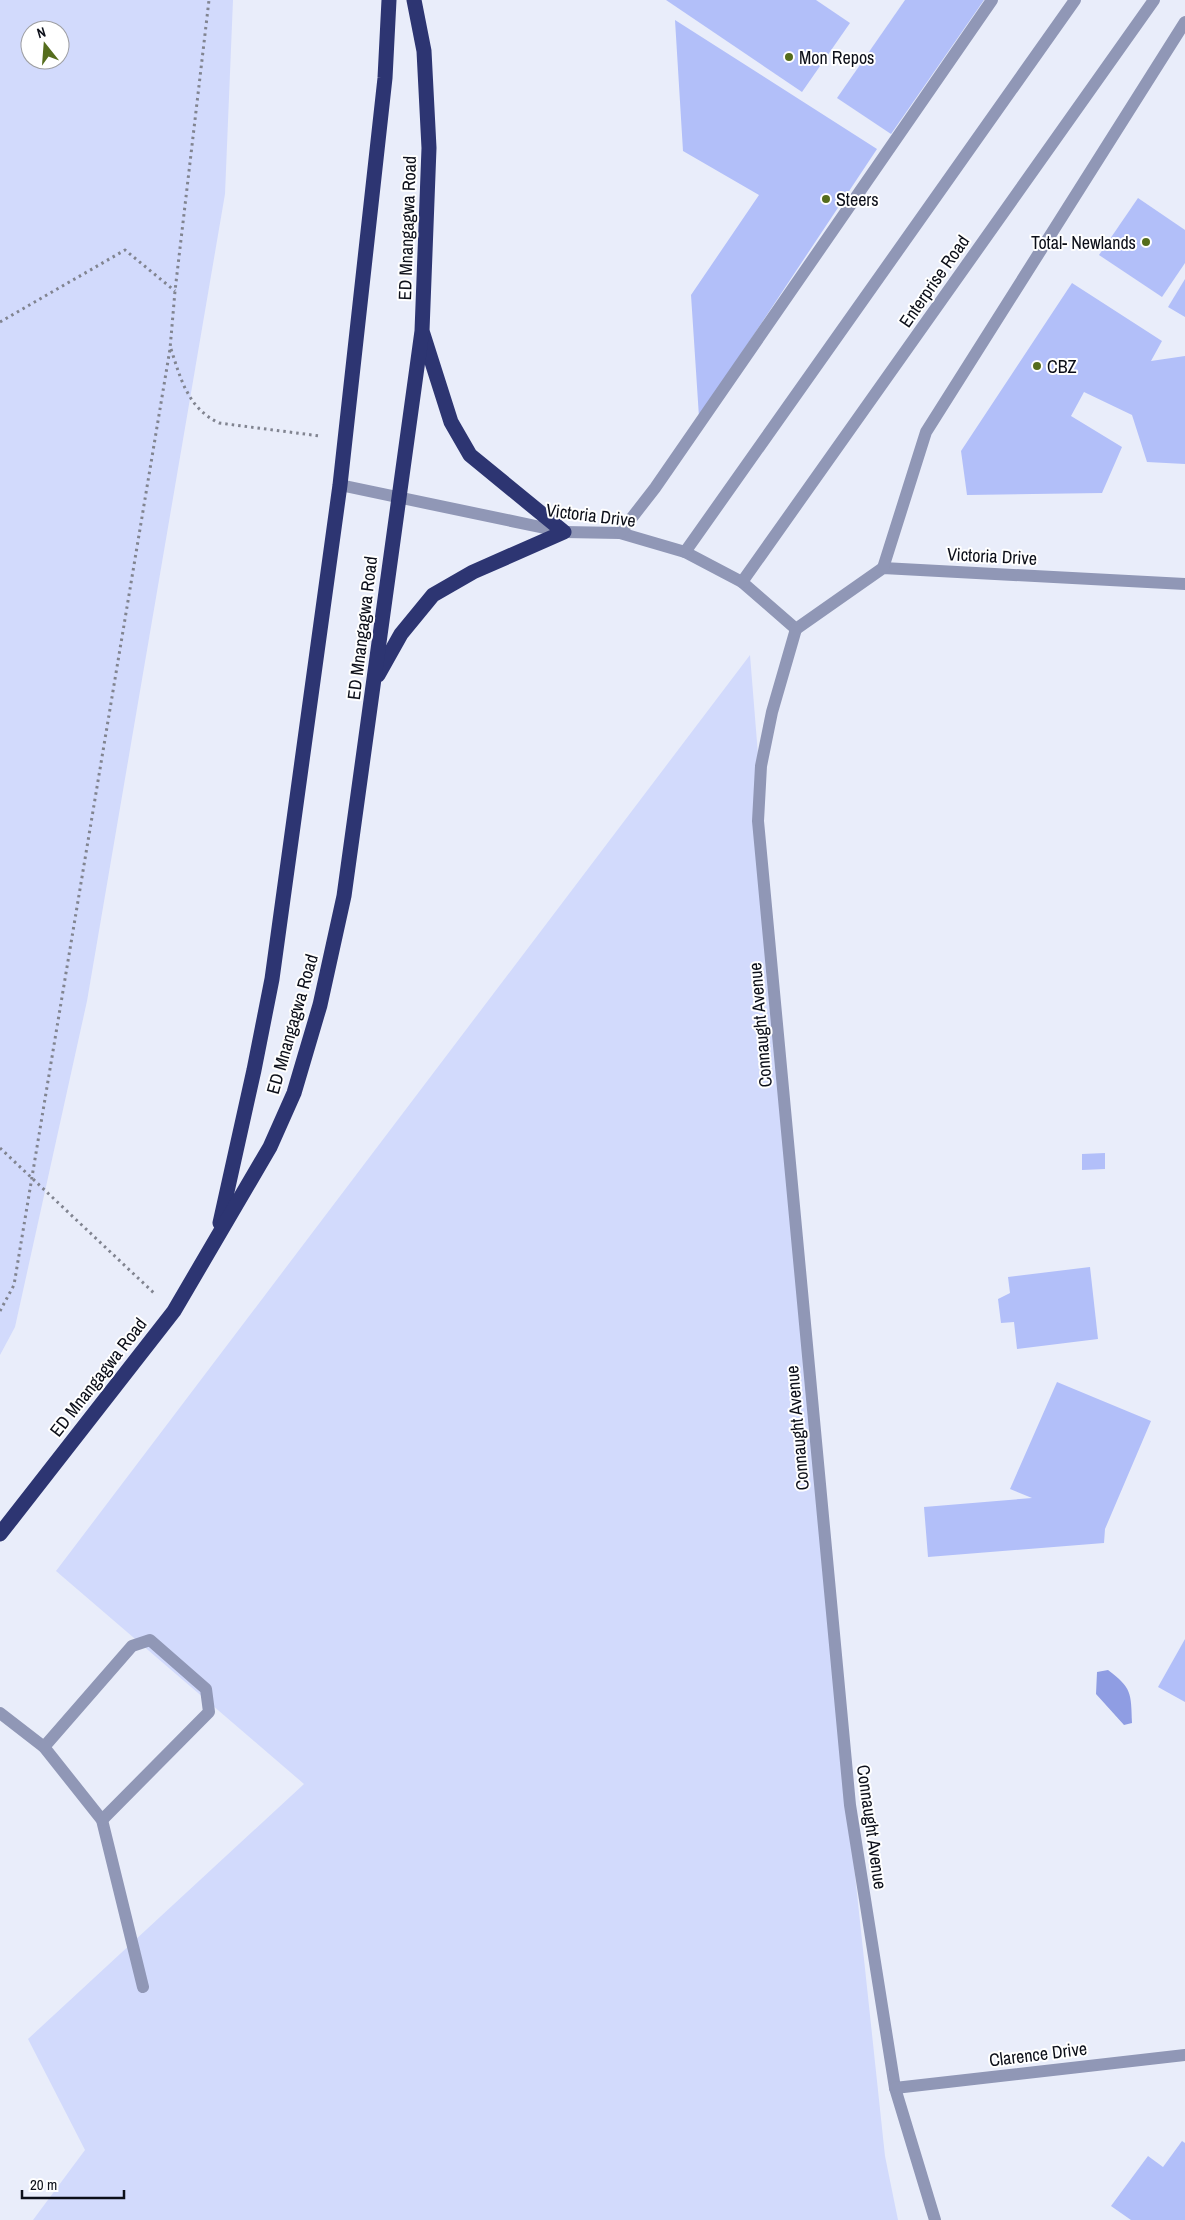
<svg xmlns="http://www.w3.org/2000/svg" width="1185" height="2220" viewBox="0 0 1185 2220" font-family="'Archivo Narrow',sans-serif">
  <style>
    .green { fill: #d2dafc; fill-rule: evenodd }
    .water { fill: #8f9de3 }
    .building { fill: #b2bff9 }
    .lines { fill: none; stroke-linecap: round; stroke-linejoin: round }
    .path { stroke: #818490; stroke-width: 3; stroke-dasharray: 2.5 4; stroke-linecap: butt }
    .minor { stroke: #9097b6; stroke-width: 12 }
    .highway { stroke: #2d3572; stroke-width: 15 }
    .poi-dot { fill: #556d1d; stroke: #fff; stroke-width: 2 }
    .labels { text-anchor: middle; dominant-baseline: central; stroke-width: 4; stroke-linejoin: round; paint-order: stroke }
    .poi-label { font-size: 18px; fill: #0c0f19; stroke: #fff; text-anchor: start }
    .street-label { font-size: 18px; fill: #0c0f19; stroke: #fff }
  </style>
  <rect width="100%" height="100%" fill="#e9edfa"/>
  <g class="green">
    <path d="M0,0H233L225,194L87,1001L15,1327L0,1355ZM30,30H60V60H30Z"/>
    <polygon points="750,655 826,1603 885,2156 898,2220 33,2220 85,2150 28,2039 304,1784 56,1571"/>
  </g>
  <path class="water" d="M1108,1670C1132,1688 1131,1693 1132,1723L1124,1725L1096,1694L1097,1672Z"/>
  <g class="building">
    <polygon points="666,0 816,0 850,23 802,92"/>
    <polygon points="905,0 984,0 891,134 837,98"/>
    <polygon points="675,20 877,149 699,417 691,295 759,195 683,151"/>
    <polygon points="1138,198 1185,230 1185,263 1162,297 1099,255"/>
    <polygon points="1185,279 1185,317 1168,307"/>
    <polygon points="1072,283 1162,341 1151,361 1185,356 1185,464 1147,462 1132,415 1084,392 1071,416 1122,447 1102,493 967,495 961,451"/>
    <polygon points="1105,1153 1105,1169 1082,1170 1082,1154"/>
    <polygon points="1090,1267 1098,1339 1017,1349 1014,1322 1001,1323 998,1299 1010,1293 1008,1277"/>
    <polygon points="1057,1382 1151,1421 1105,1529 1104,1543 928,1557 924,1507 1032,1498 1010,1489"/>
    <polygon points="1185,1639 1185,1702 1158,1687"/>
    <polygon points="1182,2141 1185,2143 1185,2220 1131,2220 1111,2206 1148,2156 1163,2167"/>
  </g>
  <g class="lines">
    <g class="path">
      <polyline points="0,322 125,250 175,291"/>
      <path d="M171,349C181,380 188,408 219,423L320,436"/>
      <polyline points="0,1148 155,1294"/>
      <polyline points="0,1311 14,1285 170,349 175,291 209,0"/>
    </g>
    <g class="minor">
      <polyline points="340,485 564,532 620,533 685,552 742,582 796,629 883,568 1185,584"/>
      <polyline points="620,533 655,488 992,0"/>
      <polyline points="685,552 1075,0"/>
      <polyline points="883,568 926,432 1185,22"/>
      <polyline points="742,582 1154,0"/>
      <polyline points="796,629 772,712 761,766 758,821 850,1805 895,2088 935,2220"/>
      <polyline points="0,1713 44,1747 102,1820 143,1987"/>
      <polyline points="44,1747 132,1646 150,1640 206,1689 209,1712 102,1820"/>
      <polyline points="895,2088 1185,2055"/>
    </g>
    <g class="highway">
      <polyline points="378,675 401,634 433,595 473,572 564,532 470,455 451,422 423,334"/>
      <polyline points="220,1223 254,1070 272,979 340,485 385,78 389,0"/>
      <polyline points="0,1534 174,1311 270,1147 294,1093 320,1005 344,896 422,331 429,148 424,51 414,0"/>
    </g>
  </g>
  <g class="poi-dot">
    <circle cx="789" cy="57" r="5"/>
    <circle cx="826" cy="199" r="5"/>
    <circle cx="1146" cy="242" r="5"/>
    <circle cx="1037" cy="366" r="5"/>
  </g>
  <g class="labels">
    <g class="poi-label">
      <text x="799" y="57">Mon Repos</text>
      <text x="836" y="199">Steers</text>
      <text x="1136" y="242" text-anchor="end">Total- Newlands</text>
      <text x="1047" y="366">CBZ</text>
    </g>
    <g class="street-label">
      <text transform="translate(407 228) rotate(-88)">ED Mnangagwa Road</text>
      <text transform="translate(934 281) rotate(-55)">Enterprise Road</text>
      <text transform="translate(591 515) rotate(7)">Victoria Drive</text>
      <text transform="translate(992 556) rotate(3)">Victoria Drive</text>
      <text transform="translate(362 628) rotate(-83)">ED Mnangagwa Road</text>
      <text transform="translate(292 1024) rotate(-74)">ED Mnangagwa Road</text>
      <text transform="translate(760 1025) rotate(-95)">Connaught Avenue</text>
      <text transform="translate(98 1377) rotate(-52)">ED Mnangagwa Road</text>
      <text transform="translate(797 1428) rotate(-95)">Connaught Avenue</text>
      <text transform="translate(872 1827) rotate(82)">Connaught Avenue</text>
      <text transform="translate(1038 2054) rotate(-7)">Clarence Drive</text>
    </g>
  </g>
  <g transform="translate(45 45) rotate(343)"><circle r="24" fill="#ffffff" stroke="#9e9fa3"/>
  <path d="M0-4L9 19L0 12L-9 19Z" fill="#556d1d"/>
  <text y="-8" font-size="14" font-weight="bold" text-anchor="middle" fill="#0c0f19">N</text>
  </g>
  <path d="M22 2190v8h102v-8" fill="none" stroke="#0c0f19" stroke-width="2.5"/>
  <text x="30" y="2190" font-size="15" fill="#0c0f19" stroke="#ffffff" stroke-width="4" paint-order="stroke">20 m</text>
</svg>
